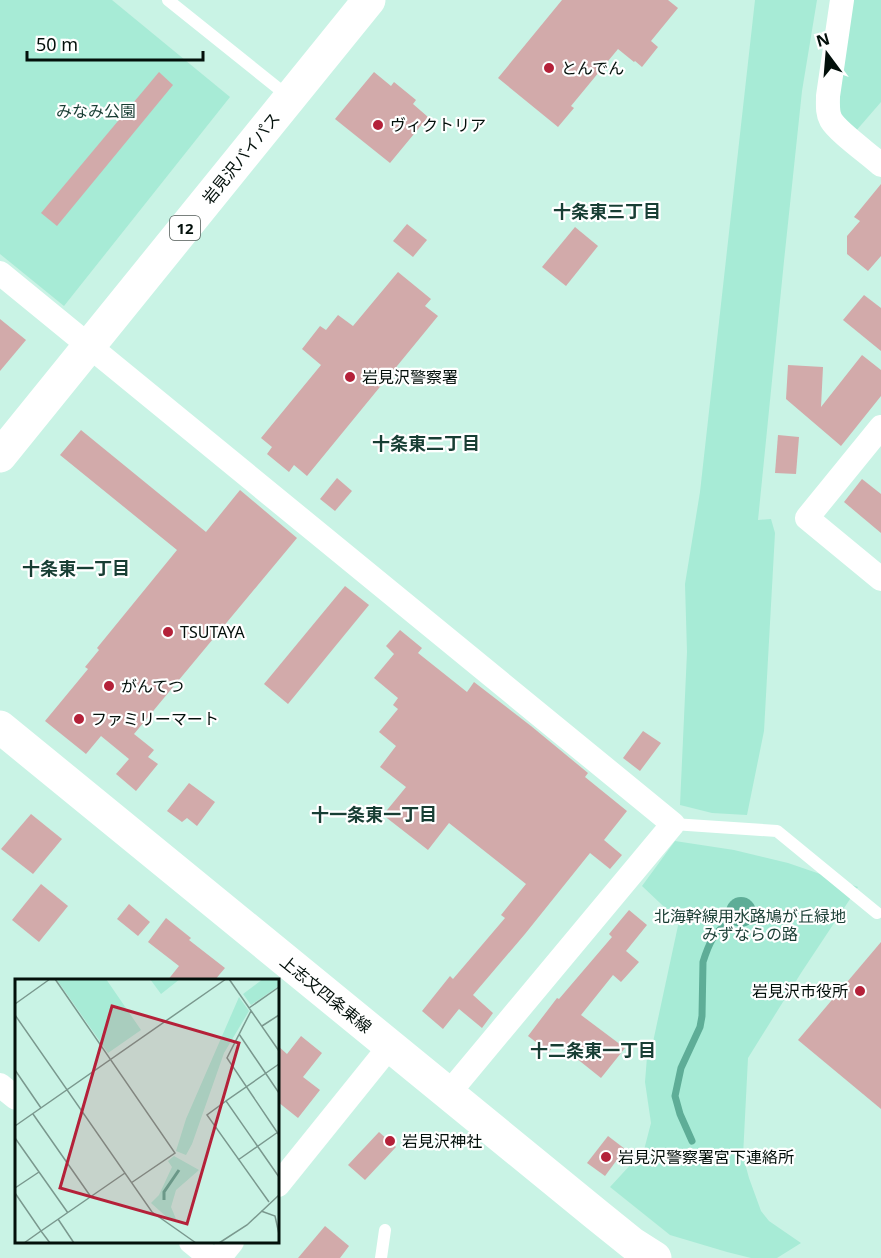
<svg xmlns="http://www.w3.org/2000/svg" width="881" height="1258" viewBox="0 0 881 1258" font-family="'Noto Sans','Noto Sans JP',sans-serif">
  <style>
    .green { fill: #a7ebd6 }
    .water { fill: #5ead97 }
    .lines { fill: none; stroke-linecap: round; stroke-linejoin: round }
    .stream { stroke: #5ead97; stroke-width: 7 }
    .building { fill: #d2aaaa }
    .lane { stroke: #fff; stroke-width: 12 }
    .street { stroke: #fff; stroke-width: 24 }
    .secondary { stroke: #fff; stroke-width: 33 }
    .highway { stroke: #fff; stroke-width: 33 }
    .poi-dot { fill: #b42139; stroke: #fff; stroke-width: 2 }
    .labels { text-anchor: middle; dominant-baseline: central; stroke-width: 4.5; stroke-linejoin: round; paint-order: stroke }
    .shield { fill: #fff; stroke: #4f5854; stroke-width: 1.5 }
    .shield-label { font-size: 15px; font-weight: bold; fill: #03100b }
    .poi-label { font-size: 16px; fill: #03100b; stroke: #fff; text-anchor: start }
    .park-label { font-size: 16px; fill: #183d33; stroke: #fff }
    .street-label { font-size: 16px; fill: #03100b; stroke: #fff }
    .neighbourhood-label { font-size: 18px; font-weight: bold; fill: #183e34; stroke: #fff }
    .inset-river { fill: none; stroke: #5ead97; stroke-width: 3 }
    .inset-road { fill: none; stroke: #7a988e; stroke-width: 1.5 }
    .view { fill: #b42139; fill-opacity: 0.15; stroke: #b42139; stroke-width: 3 }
    .inset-edge { fill: none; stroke: #03100b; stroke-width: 3 }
  </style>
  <rect width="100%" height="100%" fill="#c9f3e5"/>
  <g class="green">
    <polygon points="0,0 112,0 230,97 64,306 0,254"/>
    <polygon points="755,0 817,0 802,91 784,261 758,520 771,519 775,533 764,731 747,815 712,813 680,805 687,652 685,584 700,492"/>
    <polygon points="850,0 881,0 881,102 855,132 836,116"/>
    <polygon points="675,841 734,850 788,863 858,887 801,973 748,1058 743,1156 749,1178 761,1211 769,1221 801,1243 777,1258 751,1258 727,1252 670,1235 610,1187 644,1150 651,1123 645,1082 647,1057 653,1042 679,921 642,886"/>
  </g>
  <circle class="water" cx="741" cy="912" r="15"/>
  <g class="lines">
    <path class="stream" d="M692,1141L680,1114L675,1096L681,1068L700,1027L702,1016L703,962C708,946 714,930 730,923"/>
  </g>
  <g class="building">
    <polygon points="562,0 668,0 678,8 651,41 658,47 642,67 635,61 634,62 618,49 571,106 574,108 558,127 498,78"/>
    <polygon points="159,72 173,85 57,226 41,213"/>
    <polygon points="374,72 391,86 394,82 416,100 413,104 428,117 390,163 335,119"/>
    <polygon points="881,184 881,256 868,271 847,254 847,236 860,221 854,217"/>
    <polygon points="407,224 427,240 413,257 393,241"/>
    <polygon points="575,227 598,246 566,286 542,267"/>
    <polygon points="398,272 431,299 425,306 438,316 307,476 294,465 289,472 267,454 272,447 261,438 321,365 302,349 320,326 326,330 338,315 353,326"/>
    <polygon points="864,295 881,308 881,351 843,320"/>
    <polygon points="0,319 26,340 0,371"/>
    <polygon points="862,355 881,370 881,396 841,446 786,399 788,365 823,367 821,407"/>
    <polygon points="81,430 206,532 240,490 297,538 134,734 154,750 148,757 158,764 136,791 116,774 129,759 101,736 86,754 45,721 88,669 85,667 99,650 97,648 177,550 60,455"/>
    <polygon points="778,435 799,437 796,474 775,473"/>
    <polygon points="337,478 352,491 335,511 320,499"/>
    <polygon points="862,479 881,494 881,533 844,502"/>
    <polygon points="345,586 369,605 288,704 264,684"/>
    <polygon points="400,630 422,648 418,653 467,692 474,682 531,726 588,773 585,777 627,811 604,840 622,855 610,869 590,853 525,934 473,995 493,1013 482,1028 459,1009 443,1029 422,1011 450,976 453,979 505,918 501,915 526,884 449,823 428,850 383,815 406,787 380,767 396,746 379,732 398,709 393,705 398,698 374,678 394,654 386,646"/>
    <polygon points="643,731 661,743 640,771 623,758"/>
    <polygon points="189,783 215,802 197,826 187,818 182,822 167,811"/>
    <polygon points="31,814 62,839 33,874 1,849"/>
    <polygon points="41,884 68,906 39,942 12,920"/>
    <polygon points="129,904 150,922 138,936 117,919"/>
    <polygon points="629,910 647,925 626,951 639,962 621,982 613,975 581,1015 625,1048 601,1078 556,1042 549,1052 528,1036 557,998 559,999 612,937 609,934"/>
    <polygon points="166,918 191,938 189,940 225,968 214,981 167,981 179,966 148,942"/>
    <polygon points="881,942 881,1109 798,1040"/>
    <polygon points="301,1036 322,1053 303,1077 320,1090 298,1118 278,1102 278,1046 287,1054"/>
    <polygon points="379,1132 396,1147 365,1180 348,1165"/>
    <polygon points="608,1136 625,1149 605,1176 587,1163"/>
    <polygon points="325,1226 349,1246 340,1258 298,1258"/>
  </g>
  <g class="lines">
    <g class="lane">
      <polyline points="168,0 289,97"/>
      <polyline points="673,824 777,831 877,913"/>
      <polyline points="381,1258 385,1230"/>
    </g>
    <g class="street">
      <path d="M842,0L828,96C828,104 827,113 831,120C838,132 869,154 881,165"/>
      <polyline points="0,273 673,824 448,1094"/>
      <polyline points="881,427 807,518 881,579"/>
      <polyline points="0,1085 16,1098"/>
      <polyline points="278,1185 390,1046"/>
      <polyline points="191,1242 211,1258"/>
      <polyline points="219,1258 232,1242"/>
    </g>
    <polyline class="secondary" points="0,727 597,1215 633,1244 655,1258"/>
    <polyline class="highway" points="0,456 369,0"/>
  </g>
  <g class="poi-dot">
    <circle cx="549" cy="68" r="6"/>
    <circle cx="378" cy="125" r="6"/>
    <circle cx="350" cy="377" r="6"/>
    <circle cx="168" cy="632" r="6"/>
    <circle cx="109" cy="686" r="6"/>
    <circle cx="79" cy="719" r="6"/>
    <circle cx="860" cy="991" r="6"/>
    <circle cx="390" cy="1141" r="6"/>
    <circle cx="606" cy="1157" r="6"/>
  </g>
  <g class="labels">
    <rect class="shield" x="170" y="216" width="30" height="24" rx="4.5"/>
    <g class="shield-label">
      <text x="185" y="228">12</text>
    </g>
    <g class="poi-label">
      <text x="561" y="68">とんでん</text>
      <text x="390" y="125">ヴィクトリア</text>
      <text x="362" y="377">岩見沢警察署</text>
      <text x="180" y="632">TSUTAYA</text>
      <text x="121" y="686">がんてつ</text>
      <text x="91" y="719">ファミリーマート</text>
      <text x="848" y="991" text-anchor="end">岩見沢市役所</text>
      <text x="402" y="1141">岩見沢神社</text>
      <text x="618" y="1157">岩見沢警察署宮下連絡所</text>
    </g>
    <g class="park-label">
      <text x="96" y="111">みなみ公園</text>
      <text x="750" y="916">北海幹線用水路鳩が丘緑地<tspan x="750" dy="18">みずならの路</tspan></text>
    </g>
    <g class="street-label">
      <text transform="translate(241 158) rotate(-51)">岩見沢バイパス</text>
      <text transform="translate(326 994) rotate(39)">上志文四条東線</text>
    </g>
    <g class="neighbourhood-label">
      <text x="607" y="211">十条東三丁目</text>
      <text x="426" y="443">十条東二丁目</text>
      <text x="76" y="568">十条東一丁目</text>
      <text x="374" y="814">十一条東一丁目</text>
      <text x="593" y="1050">十二条東一丁目</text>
    </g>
  </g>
  <g transform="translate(15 979)">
    <rect width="264" height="264" fill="#c9f3e5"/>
    <path d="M91,0L126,51L93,74L42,1ZM135,0H165L146,15ZM248,0H264V7L236,26L228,15ZM224,18L234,32L209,74L177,165L171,176L161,172L171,140ZM159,177L184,191L161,211L156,228L161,240L155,241L136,224L144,216L157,188L153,182Z" fill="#a7ebd6"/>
    <path class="inset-river" d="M149,221V213L164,191"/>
    <path class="inset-road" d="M40,0L160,174L116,204M214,0L264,72M0,25L35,0M234,29L264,8M236,32L212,79L264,156M0,36L137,233L181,264M247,47L264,36M224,55L264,114M264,85L211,122L264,198M0,91L26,129M211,122L192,136L254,223M18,135L76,218M0,147L211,0M0,159L53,234M223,181L263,153M0,209L24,193M0,214L26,252L110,194M246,232L260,237L264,255M43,240L59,264M9,264L26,252L35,264M204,264L232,246L264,216"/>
    <path class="view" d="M97,27L224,64L172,245L45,209Z"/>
    <rect width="264" height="264" class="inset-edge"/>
  </g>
  <g transform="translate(827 54) rotate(344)" stroke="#ffffff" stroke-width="4.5" paint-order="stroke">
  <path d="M0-4.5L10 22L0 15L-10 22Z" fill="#03100b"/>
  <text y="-9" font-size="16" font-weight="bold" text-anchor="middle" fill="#03100b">N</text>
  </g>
  <path d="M27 51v9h176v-9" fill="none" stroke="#03100b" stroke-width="3"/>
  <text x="36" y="51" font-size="18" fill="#03100b" stroke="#ffffff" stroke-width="4.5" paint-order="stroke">50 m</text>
</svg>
